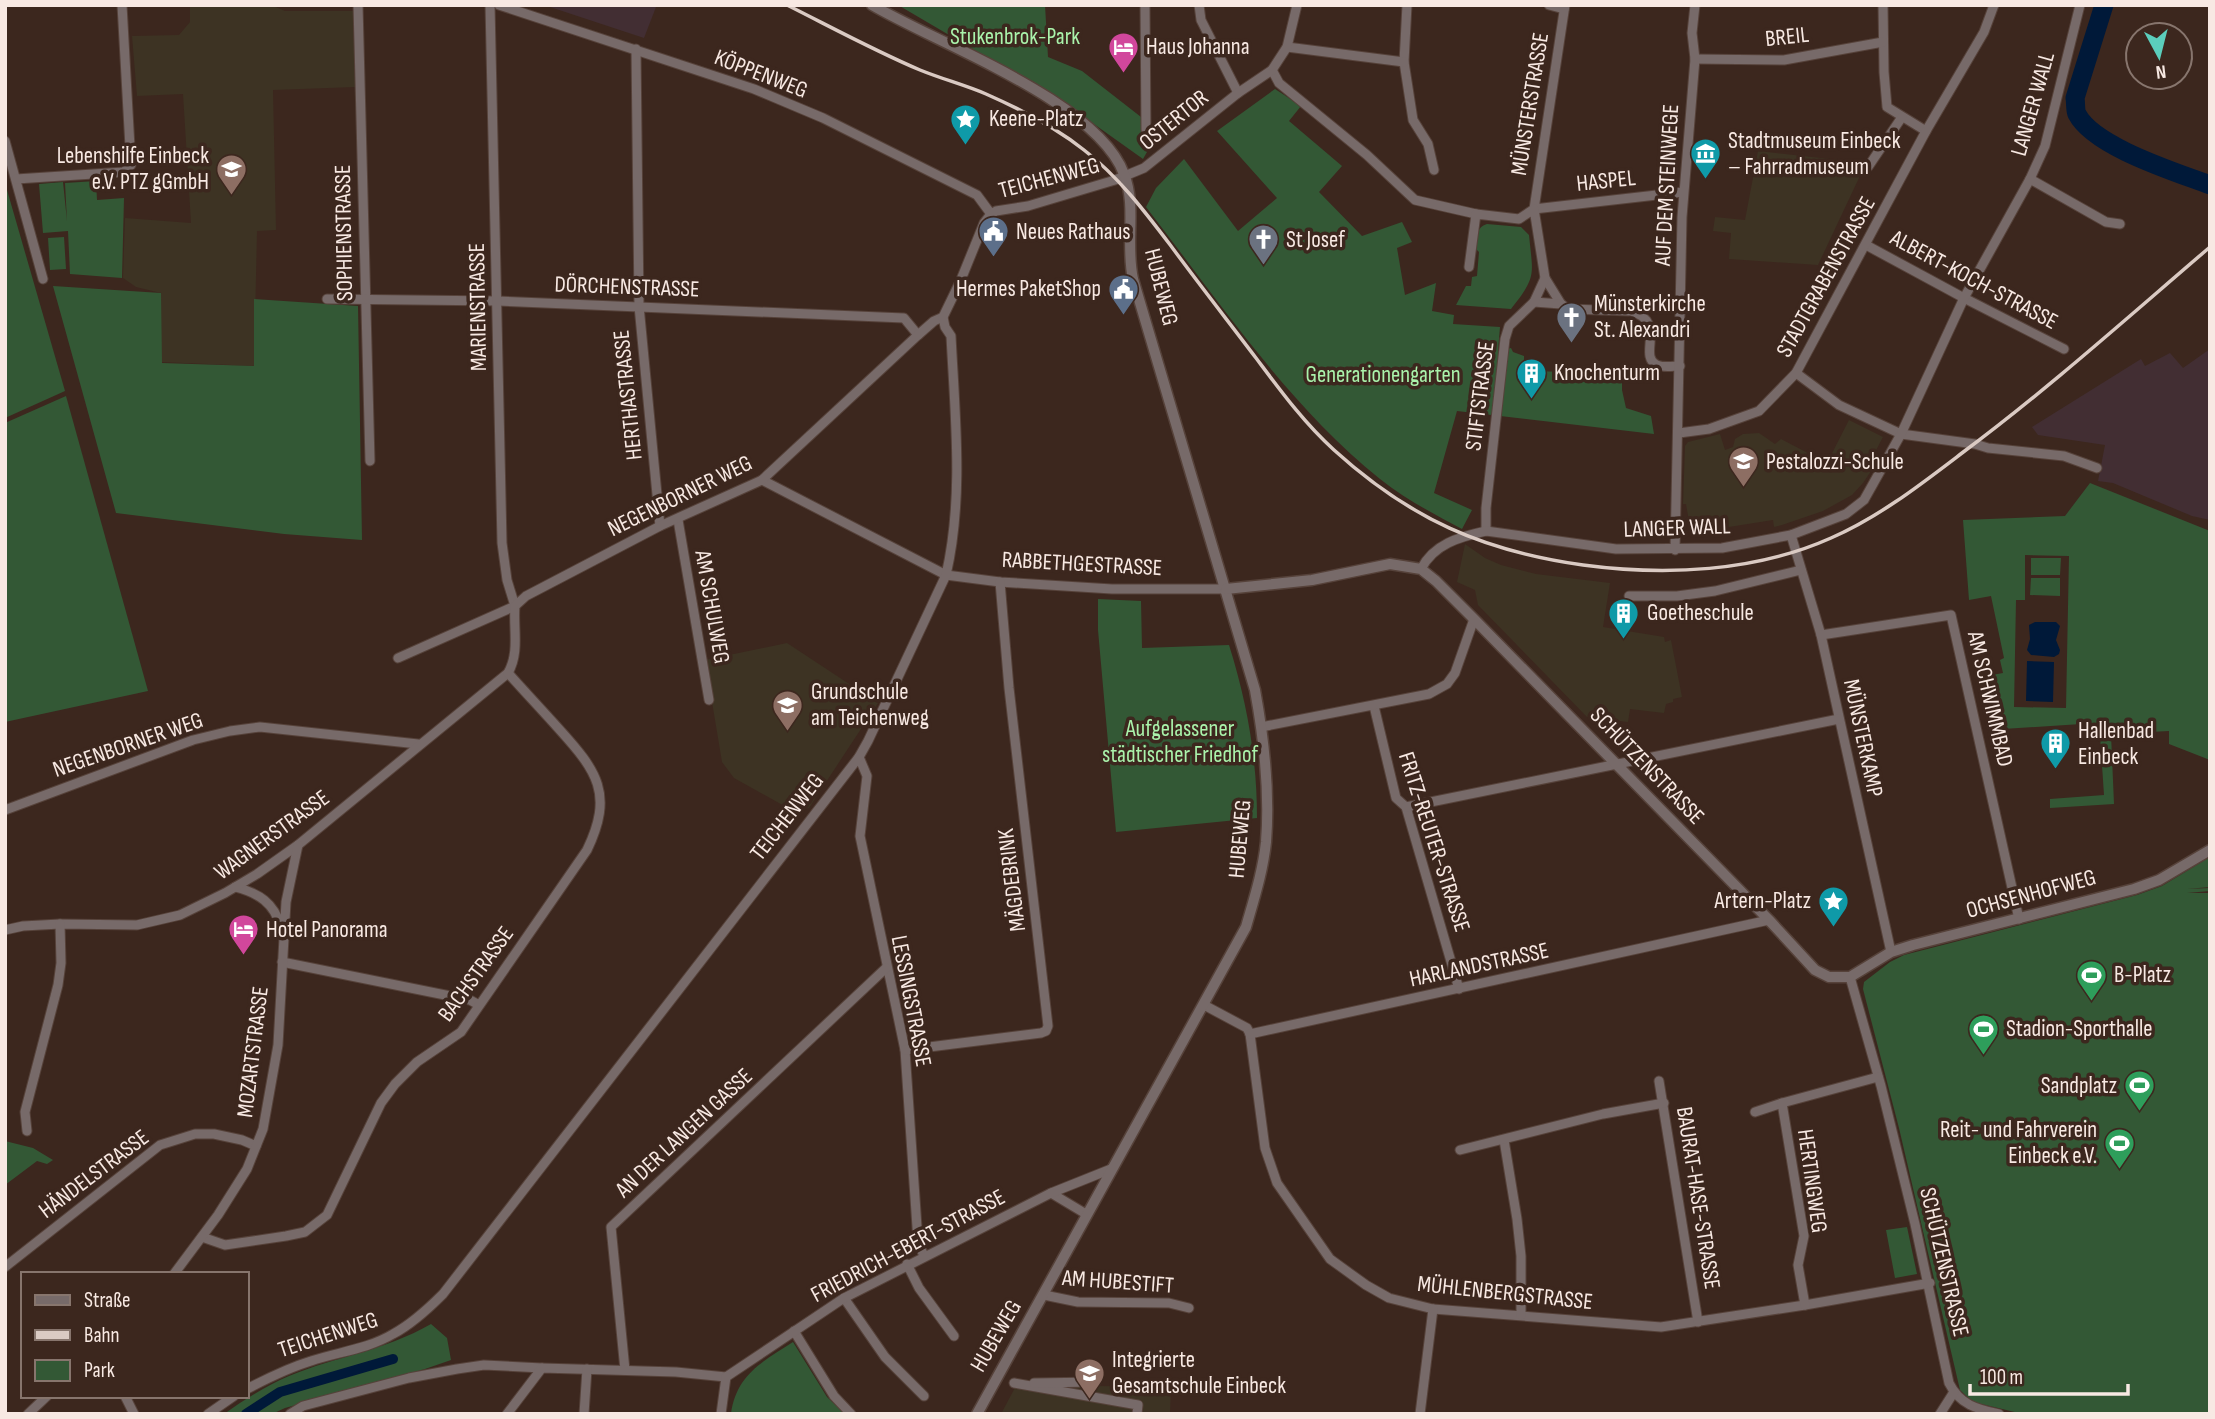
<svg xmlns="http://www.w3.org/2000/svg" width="2215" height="1419" viewBox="0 0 2215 1419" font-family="'Sofia Sans Condensed',sans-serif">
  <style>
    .industrial { fill: #422e33 }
    .education { fill: #3d3323 }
    .green { fill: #335835; fill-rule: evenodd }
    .water { fill: #001939 }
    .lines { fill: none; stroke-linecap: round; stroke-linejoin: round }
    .canal { stroke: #001939; stroke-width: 10 }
    .river { stroke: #001939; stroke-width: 19 }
    .minor-casing { stroke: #56423a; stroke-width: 11 }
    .tertiary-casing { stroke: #56423a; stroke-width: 13 }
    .minor { stroke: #776a69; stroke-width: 9 }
    .tertiary { stroke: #776a69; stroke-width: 10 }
    .rail { stroke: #dacac3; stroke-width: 3.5 }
    .labels { text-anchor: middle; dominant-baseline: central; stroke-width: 7; stroke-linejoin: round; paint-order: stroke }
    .park-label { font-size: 23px; fill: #aaf3ab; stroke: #3c271e }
    .street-label { font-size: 23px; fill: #f8e9e3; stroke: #3c271e }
    .poi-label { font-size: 23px; fill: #f8e9e3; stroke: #3c271e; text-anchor: start }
  </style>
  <rect width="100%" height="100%" fill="#3c271e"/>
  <g class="industrial">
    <polygon points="544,5 653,5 656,7 644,38"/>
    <polygon points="2210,349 2210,520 2192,516 2113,483 2098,481 2105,445 2038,435 2032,427 2141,359 2145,366 2170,353 2183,368"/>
  </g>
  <g class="education">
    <polygon points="190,5 271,5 285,11 353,11 355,87 273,90 276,230 257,231 254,366 161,362 161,293 136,287 123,278 125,218 191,223 183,94 137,96 132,36 179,35 190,22"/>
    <polygon points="1758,151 1866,163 1818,265 1729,259 1731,233 1713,231 1715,217 1745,220"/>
    <polygon points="1849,420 1883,437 1870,462 1875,465 1863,483 1852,495 1823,511 1782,525 1774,527 1773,520 1691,533 1686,504 1683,504 1685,446 1688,442 1720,434 1725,450 1733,447 1735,439 1743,434 1759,433 1775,444 1781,439 1827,463"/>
    <polygon points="1465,544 1485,558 1501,565 1536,574 1610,583 1603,627 1664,637 1665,642 1671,640 1682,697 1673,699 1673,702 1666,704 1664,713 1630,709 1628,722 1587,717 1478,605 1475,590 1457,582"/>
    <polygon points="787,643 878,703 809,808 795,812 734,778 722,762 705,660"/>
    <polygon points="1095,1379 1095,1386 1171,1387 1170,1414 1001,1414 1019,1380"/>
  </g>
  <g class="green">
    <polygon points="898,5 1045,5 1048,57 1082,71 1159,131 1143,159 1063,102"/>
    <path d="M1275,89L1301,106L1289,121L1342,166L1319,192L1362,236L1402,222L1412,242L1397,248L1405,295L1436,283L1432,311L1454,315L1453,324L1500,327L1498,351L1511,348L1513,352L1524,356V367L1529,371L1570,372L1571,366L1622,367V390L1626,408L1651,416L1654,434L1457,411L1434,493L1472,510L1462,529C1434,514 1405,499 1380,479C1286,403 1219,301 1146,207L1156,188L1184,159L1238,231L1277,198L1217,131Z"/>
    <polygon points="96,181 97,200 124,198 122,278 70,274 68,231 43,233 39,184 63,182 67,221 65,183"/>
    <polygon points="5,183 65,391 5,418"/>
    <path d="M1487,224L1521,227L1529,235C1533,276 1537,276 1511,309L1456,305L1466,286H1471L1472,277L1477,276L1479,252L1475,248C1477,238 1476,227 1487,224Z"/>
    <polygon points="64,237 66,269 50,270 48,238"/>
    <polygon points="53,286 161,293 162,363 254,366 254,299 358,306 362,540 284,534 116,513"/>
    <polygon points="66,396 148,691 5,722 5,423"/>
    <path d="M2090,483L2210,531V760L2169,744V731L2111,734L2114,804L2050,808V799L2104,795L2100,735H2083L2081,724L2003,729L1992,675L2003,673L2000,660L2004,658L1991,596L1969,600L1963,520L2065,516ZM2025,555L2069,556L2066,708L2014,707L2016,600H2025Z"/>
    <polygon points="2031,558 2061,558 2060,575 2031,575"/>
    <polygon points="2031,578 2060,578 2060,596 2030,595"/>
    <path d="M1098,599L1141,601L1142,648L1229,645C1247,702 1257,758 1257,818L1116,832L1098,630Z"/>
    <polygon points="2210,857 2210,887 2187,889 2210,888 2210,891 2187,893 2210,893 2210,1414 2023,1414 1973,1402 1960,1390 1899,1128 1863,989 1864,982 1890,962 1904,955 2137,895 2162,886"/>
    <polygon points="5,1141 33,1148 53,1160 47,1164 37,1161 5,1185"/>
    <polygon points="1907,1227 1917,1274 1895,1278 1886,1230"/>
    <path d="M431,1324L447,1338L451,1360L425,1369L285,1408L272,1414H224C245,1399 266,1386 289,1376C337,1356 384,1351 431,1324Z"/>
    <path d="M793,1342L827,1397L845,1414H731C736,1375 763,1361 793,1342Z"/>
  </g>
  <g class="water">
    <polygon points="2056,622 2060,626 2056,640 2060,650 2059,654 2054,657 2031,655 2027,650 2030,639 2029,625 2035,622"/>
    <polygon points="2027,661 2054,662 2053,702 2026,701"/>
  </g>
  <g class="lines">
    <polyline class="canal" points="246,1414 280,1392 393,1359"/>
    <path class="river" d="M2104,5L2075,98C2076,103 2075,110 2077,114C2094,147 2176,172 2210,185"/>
    <defs>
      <g id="minor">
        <polyline points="358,5 370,461"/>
        <polyline points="499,5 754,89 823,118 977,195 991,214"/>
        <polyline points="1145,5 1146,130"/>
        <polyline points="1199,5 1201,20 1238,93"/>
        <polyline points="1407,5 1404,62 1413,120 1428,144 1434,170"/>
        <polyline points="1549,5 1564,9"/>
        <polyline points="1565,5 1534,209 1683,192"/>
        <polyline points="1883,5 1884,72 1887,107 1926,131"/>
        <polyline points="1287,47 1404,62"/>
        <polyline points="636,49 639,306 660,526"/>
        <polyline points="1695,59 1784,60 1883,42"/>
        <polyline points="1272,70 1279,83 1367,155 1415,200 1476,214"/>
        <polyline points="5,141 43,279"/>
        <polyline points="1868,167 1902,117"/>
        <polyline points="16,179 124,172 131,165 122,5"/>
        <polyline points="2030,179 2106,222 2120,224"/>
        <polyline points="1866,245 1964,298 2064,349"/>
        <polyline points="1469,267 1476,214 1519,219 1534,209 1545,278 1561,304"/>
        <polyline points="327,299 498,301 904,318 918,335"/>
        <path d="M1534,302L1561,304L1568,309L1631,311C1668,322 1637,356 1657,365C1664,368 1673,366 1680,366"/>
        <polyline points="1796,373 1839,405 1901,434 1975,444 1988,448 2064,456 2097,468"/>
        <polyline points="1679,433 1709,429 1759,411 1796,373 1926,131 1984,32 1994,5"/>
        <polyline points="762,480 946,575 1000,582 1112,589 1226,589"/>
        <polyline points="678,520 709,700"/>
        <polyline points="1486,531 1486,508 1505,339 1509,326 1534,302 1545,278"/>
        <polyline points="1791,535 1821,635 1891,952"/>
        <polyline points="1675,550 1682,217 1695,59 1692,33 1695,5"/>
        <path d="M1421,569C1434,544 1459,537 1486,531L1616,549L1722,548L1791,535L1846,514L1864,500L1901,434L1964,298L2030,179L2045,146L2080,5"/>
        <polyline points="1629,596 1677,596 1715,591 1801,570"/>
        <polyline points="1821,635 1951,615 2019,919"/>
        <polyline points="398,658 515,606 507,580 502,543 490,5"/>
        <polyline points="1374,706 1396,798 1406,807 1459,989"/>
        <polyline points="1261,727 1429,694 1447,684 1455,673 1474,619"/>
        <polyline points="859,757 867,776 860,836 905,1050 918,1242 924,1256"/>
        <polyline points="1406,807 1839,719"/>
        <polyline points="5,810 193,740 230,731 260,727 418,744"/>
        <path d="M235,887C259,893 274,903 281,927"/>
        <path d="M5,930L23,926L60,924L137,925L180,915L225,893L257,874L298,845L508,673C520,652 513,629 515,606L526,596L660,526L762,480L918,335L934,321L943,317"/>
        <polyline points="282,962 470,1000 479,1005"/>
        <path d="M1850,977L1881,1086L1915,1224L1949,1383C1960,1405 1977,1409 1999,1414"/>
        <polyline points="1204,1005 1247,1028 1250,1034"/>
        <polyline points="1250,1034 1265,1148 1277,1183 1330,1259 1366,1285 1389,1298 1433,1309 1661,1327 1805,1305 1930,1283"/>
        <polyline points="1250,1034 1769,920"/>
        <polyline points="905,1050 1041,1033 1046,1031 1048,1026 1009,688 1000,582"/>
        <polyline points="1659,1081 1698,1322"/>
        <polyline points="1755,1112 1782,1103"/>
        <polyline points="27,1131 25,1112 58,985 61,963 60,924"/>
        <polyline points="1504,1140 1517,1219 1521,1256 1521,1315"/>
        <polyline points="1460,1150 1603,1114 1664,1103"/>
        <polyline points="1051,1193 1086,1214"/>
        <path d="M202,1237L225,1245L286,1236L305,1232L327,1215L381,1103L395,1084L417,1062L461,1032L587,850C614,794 597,771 559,729C542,710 525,692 508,673"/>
        <polyline points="907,1264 919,1288 954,1336"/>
        <polyline points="5,1267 160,1145 195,1134 214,1134 242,1140 256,1146"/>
        <polyline points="174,1274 218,1215 247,1169 263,1129 278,1045 286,902 298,845"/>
        <polyline points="1044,1295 1078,1302 1169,1303 1189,1308"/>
        <polyline points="844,1298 885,1357 924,1396"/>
        <polyline points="1805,1305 1798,1265 1804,1236 1782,1103 1878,1077"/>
        <polyline points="794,1331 834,1396 851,1414"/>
        <polyline points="625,1370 611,1227 886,968"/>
        <polyline points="1014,1383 1138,1405 1137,1414"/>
        <polyline points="1034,1383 1096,1382"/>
        <path d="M247,1389C268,1378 288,1368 311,1361C338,1352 368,1349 393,1334C412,1324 428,1309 443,1294L859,757L868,741L946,575C964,497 955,416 951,336L945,327L943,317L960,282L984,223L991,214L996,211L1028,206L1115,180L1144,168L1238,93L1272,70L1287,47L1297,5"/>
        <polyline points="125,1396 134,1414"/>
        <polyline points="28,1414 47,1396"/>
        <polyline points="208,1414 234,1396"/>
        <polyline points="290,1414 303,1406 409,1378 457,1369 484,1365 542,1368"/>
        <polyline points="507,1414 542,1368 676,1372 726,1377 844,1298 1051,1193 1111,1169"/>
        <polyline points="584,1414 587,1369"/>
        <polyline points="721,1414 726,1377"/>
        <polyline points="1420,1414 1433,1309"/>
        <polyline points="1940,1414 1954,1392"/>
      </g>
      <g id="tertiary">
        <path d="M872,5C938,44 1097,101 1124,174C1137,207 1125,243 1133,279L1255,690C1264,739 1270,792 1266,842C1263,871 1254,899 1246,927L977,1414"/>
        <polyline points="1226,589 1312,580 1390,564 1421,569 1436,581 1474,619 1769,920 1815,970 1829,977 1850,977 1891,952 1913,945 2134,889 2159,880 2210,850"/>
      </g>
    </defs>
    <use href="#minor" class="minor-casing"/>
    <use href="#tertiary" class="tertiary-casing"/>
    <use href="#minor" class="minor"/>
    <use href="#tertiary" class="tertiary"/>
    <path class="rail" d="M787,5C831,27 875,51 920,70C942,79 965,85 986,94C1020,109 1055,127 1084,150C1118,176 1146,213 1171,246C1199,284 1228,321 1256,358C1280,390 1304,423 1334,450C1410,519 1483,551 1583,565C1665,576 1755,572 1831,538C1879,517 1920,485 1962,453C2048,389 2128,317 2210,247"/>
  </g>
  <defs>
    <symbol id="hotel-pin" viewBox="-11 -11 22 30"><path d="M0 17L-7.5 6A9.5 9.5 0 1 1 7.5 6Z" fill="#d1479c" stroke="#3c271e"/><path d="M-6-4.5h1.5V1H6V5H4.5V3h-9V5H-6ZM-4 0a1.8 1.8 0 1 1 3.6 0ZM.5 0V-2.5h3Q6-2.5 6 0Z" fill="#fff"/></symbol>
    <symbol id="sight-pin" viewBox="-11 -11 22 30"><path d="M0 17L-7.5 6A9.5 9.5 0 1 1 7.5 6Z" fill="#0f9aa8" stroke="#3c271e"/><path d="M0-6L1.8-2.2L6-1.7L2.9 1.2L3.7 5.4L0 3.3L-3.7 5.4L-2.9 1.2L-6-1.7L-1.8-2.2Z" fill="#fff"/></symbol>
    <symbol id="museum-pin" viewBox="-11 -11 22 30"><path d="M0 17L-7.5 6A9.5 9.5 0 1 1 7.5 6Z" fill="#0f9aa8" stroke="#3c271e"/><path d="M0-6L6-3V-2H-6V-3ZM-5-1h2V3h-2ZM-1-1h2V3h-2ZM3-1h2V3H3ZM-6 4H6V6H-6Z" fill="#fff"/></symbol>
    <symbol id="school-pin" viewBox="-11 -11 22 30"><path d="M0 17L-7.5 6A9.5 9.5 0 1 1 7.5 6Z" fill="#8d6e63" stroke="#3c271e"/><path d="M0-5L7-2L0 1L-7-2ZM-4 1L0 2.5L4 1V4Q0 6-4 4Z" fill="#fff"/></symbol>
    <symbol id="civic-pin" viewBox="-11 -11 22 30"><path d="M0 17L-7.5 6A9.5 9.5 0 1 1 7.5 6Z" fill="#5c6f8a" stroke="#3c271e"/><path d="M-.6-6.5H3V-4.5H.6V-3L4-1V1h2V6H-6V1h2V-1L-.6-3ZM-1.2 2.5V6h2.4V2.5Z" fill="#fff"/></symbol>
    <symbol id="church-pin" viewBox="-11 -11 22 30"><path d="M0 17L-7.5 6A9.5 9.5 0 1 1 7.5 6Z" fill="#6b7280" stroke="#3c271e"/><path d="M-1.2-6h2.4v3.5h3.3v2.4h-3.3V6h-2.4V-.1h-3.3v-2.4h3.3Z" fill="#fff"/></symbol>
    <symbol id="building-pin" viewBox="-11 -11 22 30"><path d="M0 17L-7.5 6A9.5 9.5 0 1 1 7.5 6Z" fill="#0f9aa8" stroke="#3c271e"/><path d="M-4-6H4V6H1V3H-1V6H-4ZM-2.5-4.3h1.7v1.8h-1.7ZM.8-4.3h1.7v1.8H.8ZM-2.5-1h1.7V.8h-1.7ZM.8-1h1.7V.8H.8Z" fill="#fff"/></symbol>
    <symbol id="stadium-pin" viewBox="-11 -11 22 30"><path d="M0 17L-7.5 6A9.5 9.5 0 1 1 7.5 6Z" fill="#2e9e5b" stroke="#3c271e"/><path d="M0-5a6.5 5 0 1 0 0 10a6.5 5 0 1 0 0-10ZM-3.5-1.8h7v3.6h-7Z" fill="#fff"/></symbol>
  </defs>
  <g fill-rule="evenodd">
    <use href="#hotel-pin" x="1106" y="30" width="35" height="47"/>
    <use href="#sight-pin" x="948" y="102" width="35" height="47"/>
    <use href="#museum-pin" x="1688" y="136" width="35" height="47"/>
    <use href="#school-pin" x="214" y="152" width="35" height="47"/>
    <use href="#civic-pin" x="976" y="214" width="35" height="47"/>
    <use href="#church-pin" x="1246" y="222" width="35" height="47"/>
    <use href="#civic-pin" x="1106" y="272" width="35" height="47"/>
    <use href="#church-pin" x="1554" y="300" width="35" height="47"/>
    <use href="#building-pin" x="1514" y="356" width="35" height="47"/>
    <use href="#school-pin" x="1726" y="444" width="35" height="47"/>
    <use href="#building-pin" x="1606" y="596" width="35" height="47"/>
    <use href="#school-pin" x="770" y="688" width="35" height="47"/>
    <use href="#building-pin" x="2038" y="726" width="35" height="47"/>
    <use href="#sight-pin" x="1816" y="884" width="35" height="47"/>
    <use href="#hotel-pin" x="226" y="912" width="35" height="47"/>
    <use href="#stadium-pin" x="2074" y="958" width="35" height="47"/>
    <use href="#stadium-pin" x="1966" y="1012" width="35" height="47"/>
    <use href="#stadium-pin" x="2122" y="1068" width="35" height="47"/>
    <use href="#stadium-pin" x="2102" y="1126" width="35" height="47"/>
    <use href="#school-pin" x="1072" y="1356" width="35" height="47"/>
  </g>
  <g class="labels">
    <g class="park-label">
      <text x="1015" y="37">Stukenbrok-Park</text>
      <text x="1383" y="375">Generationengarten</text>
      <text x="1180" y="729">Aufgelassener<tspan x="1180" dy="26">städtischer Friedhof</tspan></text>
    </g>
    <g class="street-label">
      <text transform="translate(1787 37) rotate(-6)">BREIL</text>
      <text transform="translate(761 74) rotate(21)">KÖPPENWEG</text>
      <text transform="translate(1530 104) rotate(-81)">MÜNSTERSTRASSE</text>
      <text transform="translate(2033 104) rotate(-74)">LANGER WALL</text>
      <text transform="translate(1174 120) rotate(-39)">OSTERTOR</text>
      <text transform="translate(1049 178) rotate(-15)">TEICHENWEG</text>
      <text transform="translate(1606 181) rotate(-6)">HASPEL</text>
      <text transform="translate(1667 185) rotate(-87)">AUF DEM STEINWEGE</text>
      <text transform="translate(344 233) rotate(-91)">SOPHIENSTRASSE</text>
      <text transform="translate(1826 277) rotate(-61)">STADTGRABENSTRASSE</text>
      <text transform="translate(1974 280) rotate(28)">ALBERT-KOCH-STRASSE</text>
      <text transform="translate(627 287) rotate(2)">DÖRCHENSTRASSE</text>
      <text transform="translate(1161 287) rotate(76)">HUBEWEG</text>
      <text transform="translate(478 307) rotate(-91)">MARIENSTRASSE</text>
      <text transform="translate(628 395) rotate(-96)">HERTHASTRASSE</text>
      <text transform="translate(1480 396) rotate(-83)">STIFTSTRASSE</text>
      <text transform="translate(680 496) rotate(-26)">NEGENBORNER WEG</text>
      <text transform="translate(1677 528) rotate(-2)">LANGER WALL</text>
      <text transform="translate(1082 564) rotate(3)">RABBETHGESTRASSE</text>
      <text transform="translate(712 607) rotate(80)">AM SCHULWEG</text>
      <text transform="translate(1990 699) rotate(77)">AM SCHWIMMBAD</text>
      <text transform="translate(1863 738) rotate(78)">MÜNSTERKAMP</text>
      <text transform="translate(128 745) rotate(-19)">NEGENBORNER WEG</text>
      <text transform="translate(1647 766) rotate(46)">SCHÜTZENSTRASSE</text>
      <text transform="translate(787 817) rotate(-52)">TEICHENWEG</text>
      <text transform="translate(272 835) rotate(-36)">WAGNERSTRASSE</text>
      <text transform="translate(1240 839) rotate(-85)">HUBEWEG</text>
      <text transform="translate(1434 842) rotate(72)">FRITZ-REUTER-STRASSE</text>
      <text transform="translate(1012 880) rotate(-97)">MÄGDEBRINK</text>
      <text transform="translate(2031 894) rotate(-15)">OCHSENHOFWEG</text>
      <text transform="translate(1479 965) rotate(-12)">HARLANDSTRASSE</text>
      <text transform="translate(476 974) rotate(-54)">BACHSTRASSE</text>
      <text transform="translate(911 1001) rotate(79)">LESSINGSTRASSE</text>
      <text transform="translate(253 1052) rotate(-83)">MOZARTSTRASSE</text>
      <text transform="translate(684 1133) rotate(-43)">AN DER LANGEN GASSE</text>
      <text transform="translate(94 1174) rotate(-37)">HÄNDELSTRASSE</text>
      <text transform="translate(1812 1181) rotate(82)">HERTINGWEG</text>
      <text transform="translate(1698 1198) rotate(81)">BAURAT-HASE-STRASSE</text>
      <text transform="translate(908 1246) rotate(-28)">FRIEDRICH-EBERT-STRASSE</text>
      <text transform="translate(1944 1262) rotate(77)">SCHÜTZENSTRASSE</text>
      <text transform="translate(1118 1282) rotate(4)">AM HUBESTIFT</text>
      <text transform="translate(1505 1293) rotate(6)">MÜHLENBERGSTRASSE</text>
      <text transform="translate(328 1335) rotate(-18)">TEICHENWEG</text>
      <text transform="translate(996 1336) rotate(-60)">HUBEWEG</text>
    </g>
    <g class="poi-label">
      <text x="1146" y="47">Haus Johanna</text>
      <text x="989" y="119">Keene-Platz</text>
      <text x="1728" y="141">Stadtmuseum Einbeck<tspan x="1728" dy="26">– Fahrradmuseum</tspan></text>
      <text x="209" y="156" text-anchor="end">Lebenshilfe Einbeck<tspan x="209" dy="26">e.V. PTZ gGmbH</tspan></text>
      <text x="1016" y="232">Neues Rathaus</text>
      <text x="1286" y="240">St Josef</text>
      <text x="1101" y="289" text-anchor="end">Hermes PaketShop</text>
      <text x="1594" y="304">Münsterkirche<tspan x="1594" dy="26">St. Alexandri</tspan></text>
      <text x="1554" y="373">Knochenturm</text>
      <text x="1766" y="462">Pestalozzi-Schule</text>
      <text x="1647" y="613">Goetheschule</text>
      <text x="811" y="692">Grundschule<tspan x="811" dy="26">am Teichenweg</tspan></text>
      <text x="2078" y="731">Hallenbad<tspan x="2078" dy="26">Einbeck</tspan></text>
      <text x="1811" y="901" text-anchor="end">Artern-Platz</text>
      <text x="266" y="930">Hotel Panorama</text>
      <text x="2114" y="975">B-Platz</text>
      <text x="2006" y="1029">Stadion-Sporthalle</text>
      <text x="2117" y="1086" text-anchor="end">Sandplatz</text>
      <text x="2097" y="1130" text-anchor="end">Reit- und Fahrverein<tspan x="2097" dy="26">Einbeck e.V.</tspan></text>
      <text x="1112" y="1360">Integrierte<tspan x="1112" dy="26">Gesamtschule Einbeck</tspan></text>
    </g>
  </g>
  <rect width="2215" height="1419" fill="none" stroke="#f8e9e3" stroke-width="14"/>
  <rect x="21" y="1272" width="228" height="126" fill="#3c271e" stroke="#87756d" stroke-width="2"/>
  <rect x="35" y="1295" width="35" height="10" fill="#776a69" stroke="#87756d" stroke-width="2"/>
  <text x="84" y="1307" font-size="21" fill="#f8e9e3">Straße</text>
  <rect x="35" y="1330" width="35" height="10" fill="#dacac3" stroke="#87756d" stroke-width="2"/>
  <text x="84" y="1342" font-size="21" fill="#f8e9e3">Bahn</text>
  <rect x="35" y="1360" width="35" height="21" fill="#335835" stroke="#87756d" stroke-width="2"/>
  <text x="84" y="1377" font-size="21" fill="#f8e9e3">Park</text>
  <g transform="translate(2159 56) rotate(173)"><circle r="33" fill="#3c271e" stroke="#87756d" stroke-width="2"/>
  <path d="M0-5L12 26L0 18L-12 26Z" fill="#5bcebc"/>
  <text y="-10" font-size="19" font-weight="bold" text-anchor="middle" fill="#f8e9e3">N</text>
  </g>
  <path d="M1970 1384v10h158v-10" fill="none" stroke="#f8e9e3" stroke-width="3.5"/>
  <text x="1980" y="1384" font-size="21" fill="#f8e9e3" stroke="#3c271e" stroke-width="5" paint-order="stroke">100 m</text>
</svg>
